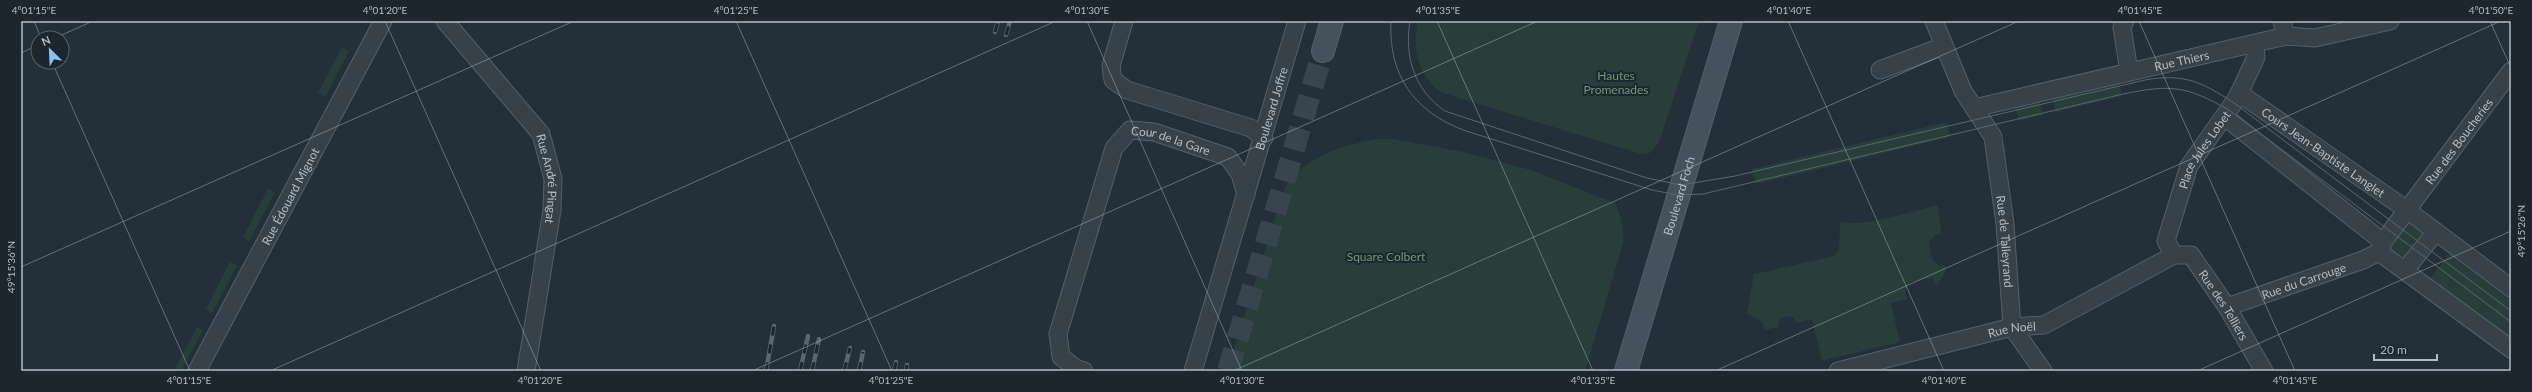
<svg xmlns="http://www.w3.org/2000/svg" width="2532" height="392" viewBox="0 0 2532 392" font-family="Lato,sans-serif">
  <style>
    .green { fill: #293e3b }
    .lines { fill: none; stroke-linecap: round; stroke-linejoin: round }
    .secondary-tunnel { stroke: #39454e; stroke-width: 22; stroke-dasharray: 22 11; stroke-linecap: butt }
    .street-casing { stroke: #555f67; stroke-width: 19 }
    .secondary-casing { stroke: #555f67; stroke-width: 24 }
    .street { stroke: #374149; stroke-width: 17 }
    .secondary { stroke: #45515c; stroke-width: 22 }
    .tram { stroke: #596670; stroke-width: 1 }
    .rail-casing { stroke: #596670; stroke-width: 4.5 }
    .rail { stroke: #1c262e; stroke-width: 3; stroke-dasharray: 9; stroke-linecap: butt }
    .ticks { fill: none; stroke: #b2bcc5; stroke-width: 1; stroke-opacity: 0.45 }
    .labels { text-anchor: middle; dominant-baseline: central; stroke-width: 4; stroke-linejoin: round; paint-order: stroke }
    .street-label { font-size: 12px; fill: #b2bcc5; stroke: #1c262e }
    .park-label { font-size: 12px; fill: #729976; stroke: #1c262e }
    .neatline { fill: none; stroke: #b2bcc5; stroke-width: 1.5 }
    .ticks-label { font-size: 10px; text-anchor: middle; fill: #b2bcc5 }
  </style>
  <rect width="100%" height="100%" fill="#243039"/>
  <g class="green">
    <path d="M1418,21H1699L1659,142L1650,153L1641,154L1440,92C1417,73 1412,49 1418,21Z"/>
    <polygon points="342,47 349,51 325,97 318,93"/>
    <polygon points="2119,83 2122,96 2056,112 2052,99"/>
    <polygon points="2040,101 2043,115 2019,121 2015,107"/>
    <polygon points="1947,122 1950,137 1756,184 1752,169"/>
    <path d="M1378,139H1394L1463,152L1531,170L1615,203L1621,219L1624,240L1585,371H1227L1285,187C1306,156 1343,145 1378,139Z"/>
    <polygon points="268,189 275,192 249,241 243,237"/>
    <path d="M1938,205L1941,234H1936L1929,243L1932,259L1940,267L1945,265L1946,271L1936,286L1933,278L1910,282L1905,290L1907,299L1891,303L1900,342L1822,361L1812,319L1797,323L1791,316L1782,318L1778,323L1779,327L1765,330L1763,323L1747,313L1754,274L1834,256L1839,249L1840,223L1844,222C1861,228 1917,210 1938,205Z"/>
    <polygon points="2409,217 2425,230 2404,258 2387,247"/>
    <polygon points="2452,250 2511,294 2511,339 2430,279"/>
    <polygon points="230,262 237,265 212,313 206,309"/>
    <polygon points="197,327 203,330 181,371 174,371"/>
  </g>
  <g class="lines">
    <polyline class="secondary-tunnel" points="1228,371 1323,51"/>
    <defs>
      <g id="street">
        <path id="s1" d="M445,21L541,134L553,179L552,210L526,371"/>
        <polyline points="1124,21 1111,66 1113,80 1127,90 1251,128 1264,138"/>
        <path id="s2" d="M1934,21L1963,91L1993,137L2005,224L2012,327L2043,371"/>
        <polyline points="2125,21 2122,27 2129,72"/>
        <polyline points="2282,21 2286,36"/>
        <polyline points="1880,70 1944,46"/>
        <path id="s3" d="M2239,93L2407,210L2511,288"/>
        <path id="s4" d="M1974,108L2286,36L2315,38L2390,21"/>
        <polyline points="2225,117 2383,242"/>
        <path id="s5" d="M2379,252L2383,242L2511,71"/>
        <polyline points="2379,252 2511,349"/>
        <path id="s6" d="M2174,255L2166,241L2189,166L2237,98L2256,57L2255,48"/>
        <polyline points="2405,270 2436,232"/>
        <path id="s7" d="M2227,307L2363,260L2379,252"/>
        <path id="s8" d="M197,371L383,21"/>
        <path id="s9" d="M1084,371L1077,369L1061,357L1058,334L1114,148L1130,130L1154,132L1228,157L1240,174L1246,195"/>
        <path id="s10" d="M1193,371L1297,21"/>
        <path id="s11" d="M1838,371L2012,327L2044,325L2174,255H2191L2227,307L2264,371"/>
      </g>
      <g id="secondary">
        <polyline points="1323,51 1332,21"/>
        <path id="s12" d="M1626,371L1731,21"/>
      </g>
    </defs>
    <use href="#street" class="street-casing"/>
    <use href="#secondary" class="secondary-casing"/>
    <use href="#street" class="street"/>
    <use href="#secondary" class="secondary"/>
    <g class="tram">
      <path d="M1391,21C1388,75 1414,111 1463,130L1652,190L1678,195L1703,194L2123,94C2172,84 2186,86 2229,110L2511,322"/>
      <path d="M1410,21C1404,56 1414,90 1445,111L1647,178L1681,185L1735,176L2145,80C2184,73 2202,82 2234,103L2511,311"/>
    </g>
    <defs>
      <g id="rail">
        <polyline points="995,32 998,21"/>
        <polyline points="1006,35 1010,21"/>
        <polyline points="766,371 774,326"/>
        <polyline points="800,371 808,336"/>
        <polyline points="812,371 819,339"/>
        <polyline points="844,371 850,348"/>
        <polyline points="859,371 863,352"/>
        <polyline points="894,371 896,362"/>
        <polyline points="906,371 907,365"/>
      </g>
    </defs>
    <use href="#rail" class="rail-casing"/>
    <use href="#rail" class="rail"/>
  </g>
  <path class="ticks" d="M34,21L41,38M385,21L541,371M736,21L892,371M1087,21L1242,371M1437,21L1593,371M1788,21L1944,371M2139,21L2295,371M2490,21L2511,68M55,38L93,21M21,53L38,45M52,62L190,371M21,267L574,21M270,371L1056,21M752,371L1538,21M1233,371L2019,21M1715,371L2501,21M2197,371L2511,231"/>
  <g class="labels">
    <g class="street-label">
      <text stroke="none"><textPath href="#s4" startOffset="213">Rue Thiers</textPath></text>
      <text stroke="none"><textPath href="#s10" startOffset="274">Boulevard Joffre</textPath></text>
      <text stroke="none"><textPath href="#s5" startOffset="137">Rue des Boucheries</textPath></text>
      <text stroke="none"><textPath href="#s9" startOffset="311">Cour de la Gare</textPath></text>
      <text stroke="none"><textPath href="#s6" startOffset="116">Place Jules Lobet</textPath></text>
      <text stroke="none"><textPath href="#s3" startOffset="103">Cours Jean-Baptiste Langlet</textPath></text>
      <text stroke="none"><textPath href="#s1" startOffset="194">Rue André Pingat</textPath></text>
      <text stroke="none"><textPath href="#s8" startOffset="198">Rue Édouard Mignot</textPath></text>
      <text stroke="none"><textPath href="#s12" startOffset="183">Boulevard Foch</textPath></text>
      <text stroke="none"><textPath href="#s2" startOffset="236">Rue de Talleyrand</textPath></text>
      <text stroke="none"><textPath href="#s7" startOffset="81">Rue du Carrouge</textPath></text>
      <text stroke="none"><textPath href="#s11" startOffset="436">Rue des Telliers</textPath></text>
      <text stroke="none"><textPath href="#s11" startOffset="179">Rue Noël</textPath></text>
    </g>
    <g class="park-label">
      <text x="1616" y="75">Hautes<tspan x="1616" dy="14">Promenades</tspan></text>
      <text x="1386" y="256">Square Colbert</text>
    </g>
  </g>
  <rect width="2532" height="392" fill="none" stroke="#1c262e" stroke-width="44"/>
  <g transform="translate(50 50) rotate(336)"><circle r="19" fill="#1c262e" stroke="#58626a"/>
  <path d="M0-3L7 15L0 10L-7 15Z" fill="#8dc1f0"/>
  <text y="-6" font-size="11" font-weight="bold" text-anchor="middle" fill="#b2bcc5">N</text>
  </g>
  <path d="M2374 354v6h63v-6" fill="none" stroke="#b2bcc5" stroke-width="2"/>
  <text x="2380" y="354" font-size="12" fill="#b2bcc5" stroke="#1c262e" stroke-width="3" paint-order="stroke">20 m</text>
  <rect x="22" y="22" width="2488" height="348" class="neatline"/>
  <g class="ticks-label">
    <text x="34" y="14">4°01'15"E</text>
    <text x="385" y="14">4°01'20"E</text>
    <text x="736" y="14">4°01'25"E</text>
    <text x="1087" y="14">4°01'30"E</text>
    <text x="1438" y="14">4°01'35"E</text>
    <text x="1789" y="14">4°01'40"E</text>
    <text x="2140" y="14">4°01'45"E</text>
    <text x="2491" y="14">4°01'50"E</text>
    <text transform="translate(2521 231) rotate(-90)" y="4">49°15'26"N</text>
    <text transform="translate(11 267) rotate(-90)" y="4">49°15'36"N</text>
    <text x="189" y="384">4°01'15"E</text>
    <text x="540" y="384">4°01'20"E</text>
    <text x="891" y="384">4°01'25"E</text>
    <text x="1242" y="384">4°01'30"E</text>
    <text x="1593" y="384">4°01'35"E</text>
    <text x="1944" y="384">4°01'40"E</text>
    <text x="2295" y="384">4°01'45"E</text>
  </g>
</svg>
